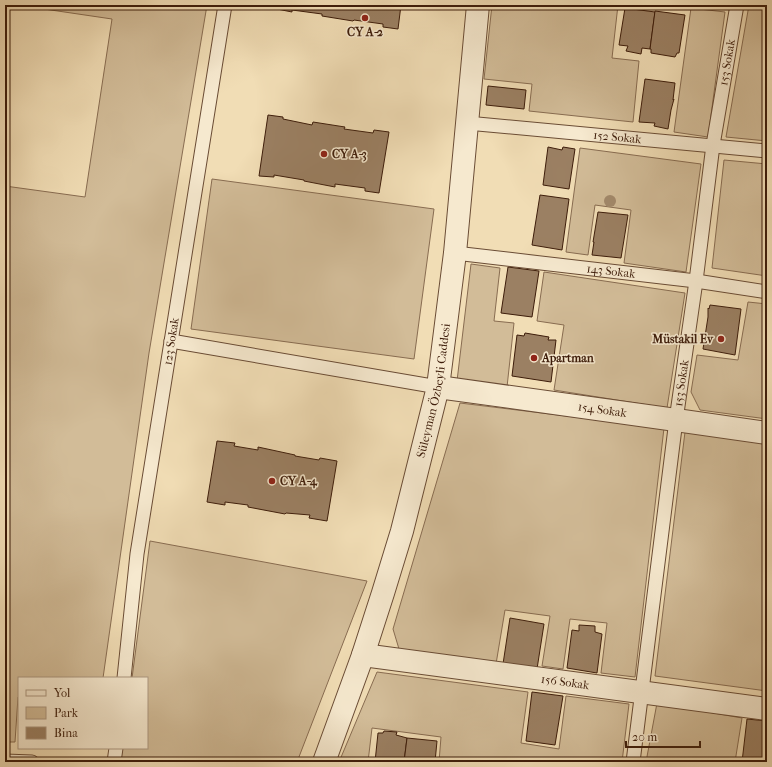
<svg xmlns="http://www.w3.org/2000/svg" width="772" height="767" viewBox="0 0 772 767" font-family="'IM FELL French Canon',serif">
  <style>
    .green { fill: #d2bc98; stroke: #886c51 }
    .building { fill: #9b8063; stroke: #3d1c0a }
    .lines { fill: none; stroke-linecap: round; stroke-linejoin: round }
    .service-casing { stroke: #6a4c35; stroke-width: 15 }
    .minor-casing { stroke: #6a4c35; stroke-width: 24 }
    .tertiary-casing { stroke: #6a4c35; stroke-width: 24 }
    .service { stroke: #f6e9cf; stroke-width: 13 }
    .minor { stroke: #f6e9cf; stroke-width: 22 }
    .tertiary { stroke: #f6e9cf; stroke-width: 22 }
    .tree { fill: #a2896b }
    .poi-dot { fill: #8f2418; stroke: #f6e9cf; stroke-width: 1.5 }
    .labels { text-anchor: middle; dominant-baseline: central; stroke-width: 3; stroke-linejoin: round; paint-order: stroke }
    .poi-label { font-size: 12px; font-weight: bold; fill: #3d1c0a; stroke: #f6e9cf; text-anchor: start }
    .street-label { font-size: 12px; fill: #3d1c0a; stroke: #f6e9cf }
  </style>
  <rect width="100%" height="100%" fill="#f1ddb5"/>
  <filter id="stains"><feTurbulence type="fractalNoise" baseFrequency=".005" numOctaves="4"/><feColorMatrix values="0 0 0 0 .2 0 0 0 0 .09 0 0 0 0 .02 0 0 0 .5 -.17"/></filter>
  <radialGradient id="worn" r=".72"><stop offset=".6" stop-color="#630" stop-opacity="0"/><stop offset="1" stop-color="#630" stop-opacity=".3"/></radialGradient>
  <g class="green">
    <polygon points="17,5 207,5 149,353 103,678 19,678 19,696 18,697 15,742 5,742 5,186 85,197 112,19"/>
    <polygon points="492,5 618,5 612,58 639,61 633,122 529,111 532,84 484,79"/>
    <polygon points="749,5 767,5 767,141 726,137"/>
    <polygon points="691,8 725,12 708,137 674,132"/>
    <polygon points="580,148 701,164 686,272 624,263 631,210 595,205 588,255 566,252"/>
    <polygon points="724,160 767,164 767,276 712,268"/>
    <polygon points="212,179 434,209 414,359 191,329"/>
    <polygon points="471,264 500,268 494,321 514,323 507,387 457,381"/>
    <polygon points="544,272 685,293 667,408 554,390 564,325 537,321"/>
    <polygon points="748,302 767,304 767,419 700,410 691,392 697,355 738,360"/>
    <polygon points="460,403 664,428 635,677 601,673 607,623 570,619 563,669 542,666 550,616 505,610 496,664 399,649 393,629"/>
    <polygon points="685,432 767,443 767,691 655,676"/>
    <polygon points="150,541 367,581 297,762 121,762 122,748 147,748 147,678 132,678"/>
    <polygon points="377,672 528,692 521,743 559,749 566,696 629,704 622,762 439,762 441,737 372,728 368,762 339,762"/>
    <polygon points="657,703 742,718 735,762 646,762"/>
  </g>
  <g class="building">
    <polygon points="277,5 401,5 398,29 383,27 383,24 354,20 353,21 322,16 322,14 292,10 292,12 277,9"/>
    <polygon points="625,8 655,12 650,49 642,48 641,54 626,51 628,46 619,45"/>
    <polygon points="655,11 685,15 679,53 677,53 675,57 651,53 651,49 650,49"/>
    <polygon points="645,79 675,83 673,100 674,99 671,110 668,129 654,126 655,123 639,122"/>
    <polygon points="488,86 526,90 524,109 486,105"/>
    <polygon points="268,115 283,117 283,119 312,125 313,122 345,127 344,129 373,133 374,130 389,132 379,193 365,191 365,188 335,184 335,187 304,181 304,180 274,175 274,177 259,176"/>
    <polygon points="548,147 562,150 563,147 575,149 569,189 543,185"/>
    <polygon points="540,195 569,199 562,250 532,245"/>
    <polygon points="598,212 628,215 621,258 592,255 594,242 593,242"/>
    <polygon points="508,267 539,271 532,317 501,313"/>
    <polygon points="710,305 741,309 735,355 703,349 708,317 708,308 709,309"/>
    <polygon points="525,333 549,337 548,340 556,340 551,382 512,376 517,335 524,336"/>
    <polygon points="217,441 235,443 234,446 258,450 258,447 295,455 295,456 319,460 320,458 337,461 327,521 309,518 310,515 286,513 285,514 248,507 248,505 225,502 225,505 207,502"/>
    <polygon points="510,618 544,624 537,669 503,664"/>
    <polygon points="579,625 595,626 595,632 602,634 597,673 567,668 572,630 579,631"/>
    <polygon points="532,692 563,696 555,745 526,741"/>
    <polygon points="747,719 767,721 767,762 742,762"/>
    <polygon points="384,731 397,732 396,735 407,738 404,762 375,762 378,733 383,733"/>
    <polygon points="407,738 437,741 435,762 404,762"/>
  </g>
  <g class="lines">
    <defs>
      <g id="service">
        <path id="s1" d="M467,123L767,151"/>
        <path id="s2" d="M455,253L696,281L767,292"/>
        <polyline points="171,341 438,387"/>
        <path id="s3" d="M124,678L137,554L225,5"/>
        <polyline points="5,761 32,762"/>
        <polyline points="114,762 116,748"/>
        <path id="s4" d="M633,762L676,420L696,281L713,145L737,5"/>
      </g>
      <g id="minor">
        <path id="s5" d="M438,387L676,420L767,433"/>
        <path id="s6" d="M363,655L767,709"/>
      </g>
      <g id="tertiary">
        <path id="s7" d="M324,762L363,655L383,593L402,531L438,387L455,253L478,5"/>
      </g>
    </defs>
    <use href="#service" class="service-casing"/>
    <use href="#minor" class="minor-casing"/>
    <use href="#tertiary" class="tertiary-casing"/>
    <use href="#service" class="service"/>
    <use href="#minor" class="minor"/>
    <use href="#tertiary" class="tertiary"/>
  </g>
  <circle class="tree" cx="610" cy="201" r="6"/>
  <g class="poi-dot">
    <circle cx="365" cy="18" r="4"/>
    <circle cx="324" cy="154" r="4"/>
    <circle cx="721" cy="339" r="4"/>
    <circle cx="534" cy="358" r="4"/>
    <circle cx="272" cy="481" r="4"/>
  </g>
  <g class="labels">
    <g class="poi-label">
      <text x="365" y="32" text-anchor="middle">CY A-2</text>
      <text x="332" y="154">CY A-3</text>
      <text x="713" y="339" text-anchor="end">Müstakil Ev</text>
      <text x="542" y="358">Apartman</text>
      <text x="280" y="481">CY A-4</text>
    </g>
    <g class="street-label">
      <text stroke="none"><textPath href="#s4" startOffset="706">153 Sokak</textPath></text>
      <text stroke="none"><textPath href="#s1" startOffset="151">152 Sokak</textPath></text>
      <text stroke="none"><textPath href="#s2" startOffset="157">143 Sokak</textPath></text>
      <text stroke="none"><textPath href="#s3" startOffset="340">123 Sokak</textPath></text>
      <text stroke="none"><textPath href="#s4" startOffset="382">153 Sokak</textPath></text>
      <text stroke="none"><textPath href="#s7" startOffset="388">Süleyman Özbeyli Caddesi</textPath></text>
      <text stroke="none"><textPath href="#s5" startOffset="166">154 Sokak</textPath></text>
      <text stroke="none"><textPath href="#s6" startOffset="204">156 Sokak</textPath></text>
    </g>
  </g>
  <rect width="772" height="767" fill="none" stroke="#f1ddb5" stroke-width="20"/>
  <rect x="6" y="6" width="760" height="755" fill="none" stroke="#3d1c0a" stroke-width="2"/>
  <rect x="10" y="10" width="752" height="747" fill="none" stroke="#3d1c0a"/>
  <rect x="18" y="677" width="130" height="72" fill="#f6e9cf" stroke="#ac9780"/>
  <rect x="26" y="690" width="20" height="6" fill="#f6e9cf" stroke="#ac9780"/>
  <text x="54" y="697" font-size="12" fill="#3d1c0a">Yol</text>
  <rect x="26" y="707" width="20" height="12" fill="#d2bc98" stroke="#ac9780"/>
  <text x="54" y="717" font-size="12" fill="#3d1c0a">Park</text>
  <rect x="26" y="727" width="20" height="12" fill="#9b8063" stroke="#ac9780"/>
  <text x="54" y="737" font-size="12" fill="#3d1c0a">Bina</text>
  <path d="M626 741v6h74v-6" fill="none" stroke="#3d1c0a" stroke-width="2"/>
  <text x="632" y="741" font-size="12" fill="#3d1c0a" stroke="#f6e9cf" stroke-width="3" paint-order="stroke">20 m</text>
  <rect width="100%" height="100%" filter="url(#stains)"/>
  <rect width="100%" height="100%" fill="url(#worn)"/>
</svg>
